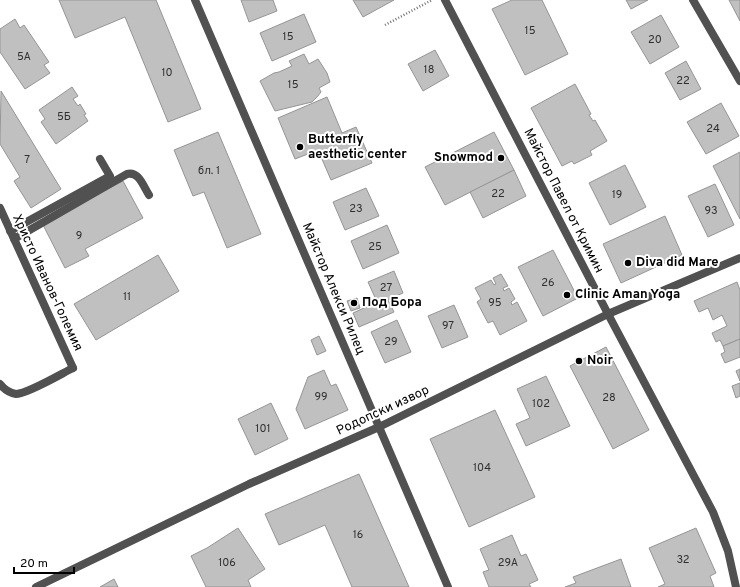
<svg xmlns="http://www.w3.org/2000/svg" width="740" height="587" viewBox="0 0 740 587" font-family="Overpass,sans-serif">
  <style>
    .building { fill: #c0c0c0; stroke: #959595 }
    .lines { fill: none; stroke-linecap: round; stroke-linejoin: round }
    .path { stroke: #737373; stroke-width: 2.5; stroke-dasharray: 1 2; stroke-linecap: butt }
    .service { stroke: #515151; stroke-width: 8 }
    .minor { stroke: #515151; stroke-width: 8 }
    .poi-dot { fill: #000; stroke: #fff; stroke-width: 1.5 }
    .labels { text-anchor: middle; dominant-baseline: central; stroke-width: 4; stroke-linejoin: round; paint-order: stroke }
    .number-label { font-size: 11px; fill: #303030 }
    .poi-label { font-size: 13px; font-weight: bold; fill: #000; stroke: #fff; text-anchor: start }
    .street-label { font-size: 13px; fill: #000; stroke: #fff }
  </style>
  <rect width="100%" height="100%" fill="#fff"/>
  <g class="building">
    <polygon points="59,0 156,0 201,109 168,122 125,17 75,38"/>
    <polygon points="241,0 273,0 277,11 249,22"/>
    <polygon points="353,0 394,0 363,17"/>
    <polygon points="512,0 542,0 568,54 525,75 492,9"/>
    <polygon points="626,0 648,0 631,9"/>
    <polygon points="729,0 740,0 740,21"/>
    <polygon points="304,14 316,42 272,61 260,33"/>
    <polygon points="661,15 679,47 650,64 631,32"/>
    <polygon points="15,19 20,28 24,25 49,62 44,65 50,73 25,89 0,52 0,29"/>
    <polygon points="435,50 449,76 423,91 408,64"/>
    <polygon points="304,54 309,64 318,59 327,73 330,82 319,88 321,92 317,97 312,102 275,111 260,81 274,73 279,72 292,66 289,61"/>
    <polygon points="686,61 701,89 680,100 665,73"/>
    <polygon points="575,84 591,114 589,115 593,121 595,120 607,141 590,151 592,155 574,164 572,161 562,166 531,108"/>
    <polygon points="72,87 78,96 73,99 78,106 80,104 86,114 84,115 88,121 56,144 41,122 45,119 39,110"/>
    <polygon points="1,91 61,189 31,208 14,181 20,177 0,144"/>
    <polygon points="327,97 342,133 356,127 372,163 331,180 318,150 295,159 278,118"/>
    <polygon points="721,103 739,136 706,154 687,122"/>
    <polygon points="218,132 261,234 227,248 204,192 193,196 174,150"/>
    <polygon points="494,132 514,170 445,205 425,167"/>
    <polygon points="740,152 740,219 713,166"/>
    <polygon points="625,165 646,207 610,225 589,183"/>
    <polygon points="514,170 526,196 483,218 470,192"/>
    <polygon points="123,181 143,218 85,249 89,256 65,268 42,223"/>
    <polygon points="715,184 734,225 708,237 688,196"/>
    <polygon points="366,188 379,216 345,230 333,202"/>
    <polygon points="665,216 682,255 621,283 603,244"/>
    <polygon points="387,225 399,253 363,269 351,241"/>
    <polygon points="553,250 578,298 543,316 518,267"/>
    <polygon points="158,255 179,291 96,340 74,304"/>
    <polygon points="394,271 403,293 378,304 368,282"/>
    <polygon points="501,274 508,286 503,288 504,291 509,288 515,299 511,302 512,305 517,302 527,321 500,335 493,321 488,323 477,302 481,299 475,288 491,280 494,285 496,284 493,278"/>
    <polygon points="737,282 740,290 740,339 723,346 720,340 716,342 712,333 727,326 722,315 713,320 708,308 699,312 694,301"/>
    <polygon points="357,298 360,308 351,311 347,301"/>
    <polygon points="388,300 394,312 359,327 353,313 377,302 378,304"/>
    <polygon points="454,305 468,337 442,348 428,316"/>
    <polygon points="397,320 411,352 385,363 371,332"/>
    <polygon points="319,336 326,351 317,355 311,340"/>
    <polygon points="740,339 740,357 725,363 721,354 725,352 723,346"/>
    <polygon points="606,347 649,430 613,449 570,366"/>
    <polygon points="740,369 740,381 736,371"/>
    <polygon points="324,370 331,386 336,384 348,410 305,429 296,409 308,377"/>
    <polygon points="546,376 570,426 526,446 516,424 530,418 517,389"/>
    <polygon points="740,383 740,396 736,398 732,386"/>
    <polygon points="271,403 288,439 255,455 238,419"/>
    <polygon points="495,410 535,497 469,527 430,439"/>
    <polygon points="359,474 409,587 352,587 325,525 279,545 265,514"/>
    <polygon points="238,528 265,569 248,580 251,587 206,587 191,556 207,548"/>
    <polygon points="696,528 716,573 710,576 714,587 658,587 665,584 649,548"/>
    <polygon points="512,535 521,556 526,554 538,580 529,584 531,587 489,587 483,572 489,570 480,549"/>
    <polygon points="621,559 631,587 565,587 576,583 573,577"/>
    <polygon points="114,579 118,587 100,587"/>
  </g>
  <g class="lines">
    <polyline class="path" points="385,25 432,0"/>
    <g class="service">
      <polyline points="10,231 110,176 100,159"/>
      <path d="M14,239L127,174C139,171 143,186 149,195"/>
      <path d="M0,384C4,389 9,393 16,394C27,394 61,374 73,368"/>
    </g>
    <g class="minor">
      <polyline points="195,0 448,587"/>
      <polyline points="445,0 608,314 713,512 728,551 736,587"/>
      <polyline points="693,0 740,81"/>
      <polyline points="0,208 73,368"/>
      <polyline points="36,587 249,484 379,427 608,314 740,258"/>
    </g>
  </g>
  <g class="poi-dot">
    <circle cx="300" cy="147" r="4"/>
    <circle cx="501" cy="158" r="4"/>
    <circle cx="628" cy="263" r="4"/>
    <circle cx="567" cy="295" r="4"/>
    <circle cx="354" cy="303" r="4"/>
    <circle cx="579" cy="361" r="4"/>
  </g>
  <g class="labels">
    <g class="number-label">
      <text x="530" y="31">15</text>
      <text x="288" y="37">15</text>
      <text x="655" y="40">20</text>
      <text x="24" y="57">5А</text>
      <text x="429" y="70">18</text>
      <text x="167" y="73">10</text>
      <text x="683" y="81">22</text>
      <text x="293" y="85">15</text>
      <text x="64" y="117">5Б</text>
      <text x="713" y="129">24</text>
      <text x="27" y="160">7</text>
      <text x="209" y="171">бл. 1</text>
      <text x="498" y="194">22</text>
      <text x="617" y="195">19</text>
      <text x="356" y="209">23</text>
      <text x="711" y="211">93</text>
      <text x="79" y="236">9</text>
      <text x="375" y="247">25</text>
      <text x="548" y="283">26</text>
      <text x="386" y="288">27</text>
      <text x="127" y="297">11</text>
      <text x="495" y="303">95</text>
      <text x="448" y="326">97</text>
      <text x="391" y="342">29</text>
      <text x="321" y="397">99</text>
      <text x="609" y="398">28</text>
      <text x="541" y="404">102</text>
      <text x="263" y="429">101</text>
      <text x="482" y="468">104</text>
      <text x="358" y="535">16</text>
      <text x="683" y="560">32</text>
      <text x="227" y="563">106</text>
      <text x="508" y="563">29А</text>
    </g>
    <g class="poi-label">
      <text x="308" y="140">Butterfly<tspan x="308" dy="15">aesthetic center</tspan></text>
      <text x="493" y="158" text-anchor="end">Snowmod</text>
      <text x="636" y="263">Diva did Mare</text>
      <text x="575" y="295">Clinic Aman Yoga</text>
      <text x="362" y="303">Под Бора</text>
      <text x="587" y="361">Noir</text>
    </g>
    <g class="street-label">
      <text transform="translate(563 201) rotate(63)">Майстор Павел от Кримин</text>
      <text transform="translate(47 283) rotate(65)">Христо Иванов-Големия</text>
      <text transform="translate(333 289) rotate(67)">Майстор Алекси Рилец</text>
      <text transform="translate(383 411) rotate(-25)">Родопски извор</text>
    </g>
  </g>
  <path d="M14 567v6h60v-6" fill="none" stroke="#000000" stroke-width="2"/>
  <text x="20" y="567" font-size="12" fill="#000000" stroke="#ffffff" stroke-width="3" paint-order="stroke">20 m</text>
</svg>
